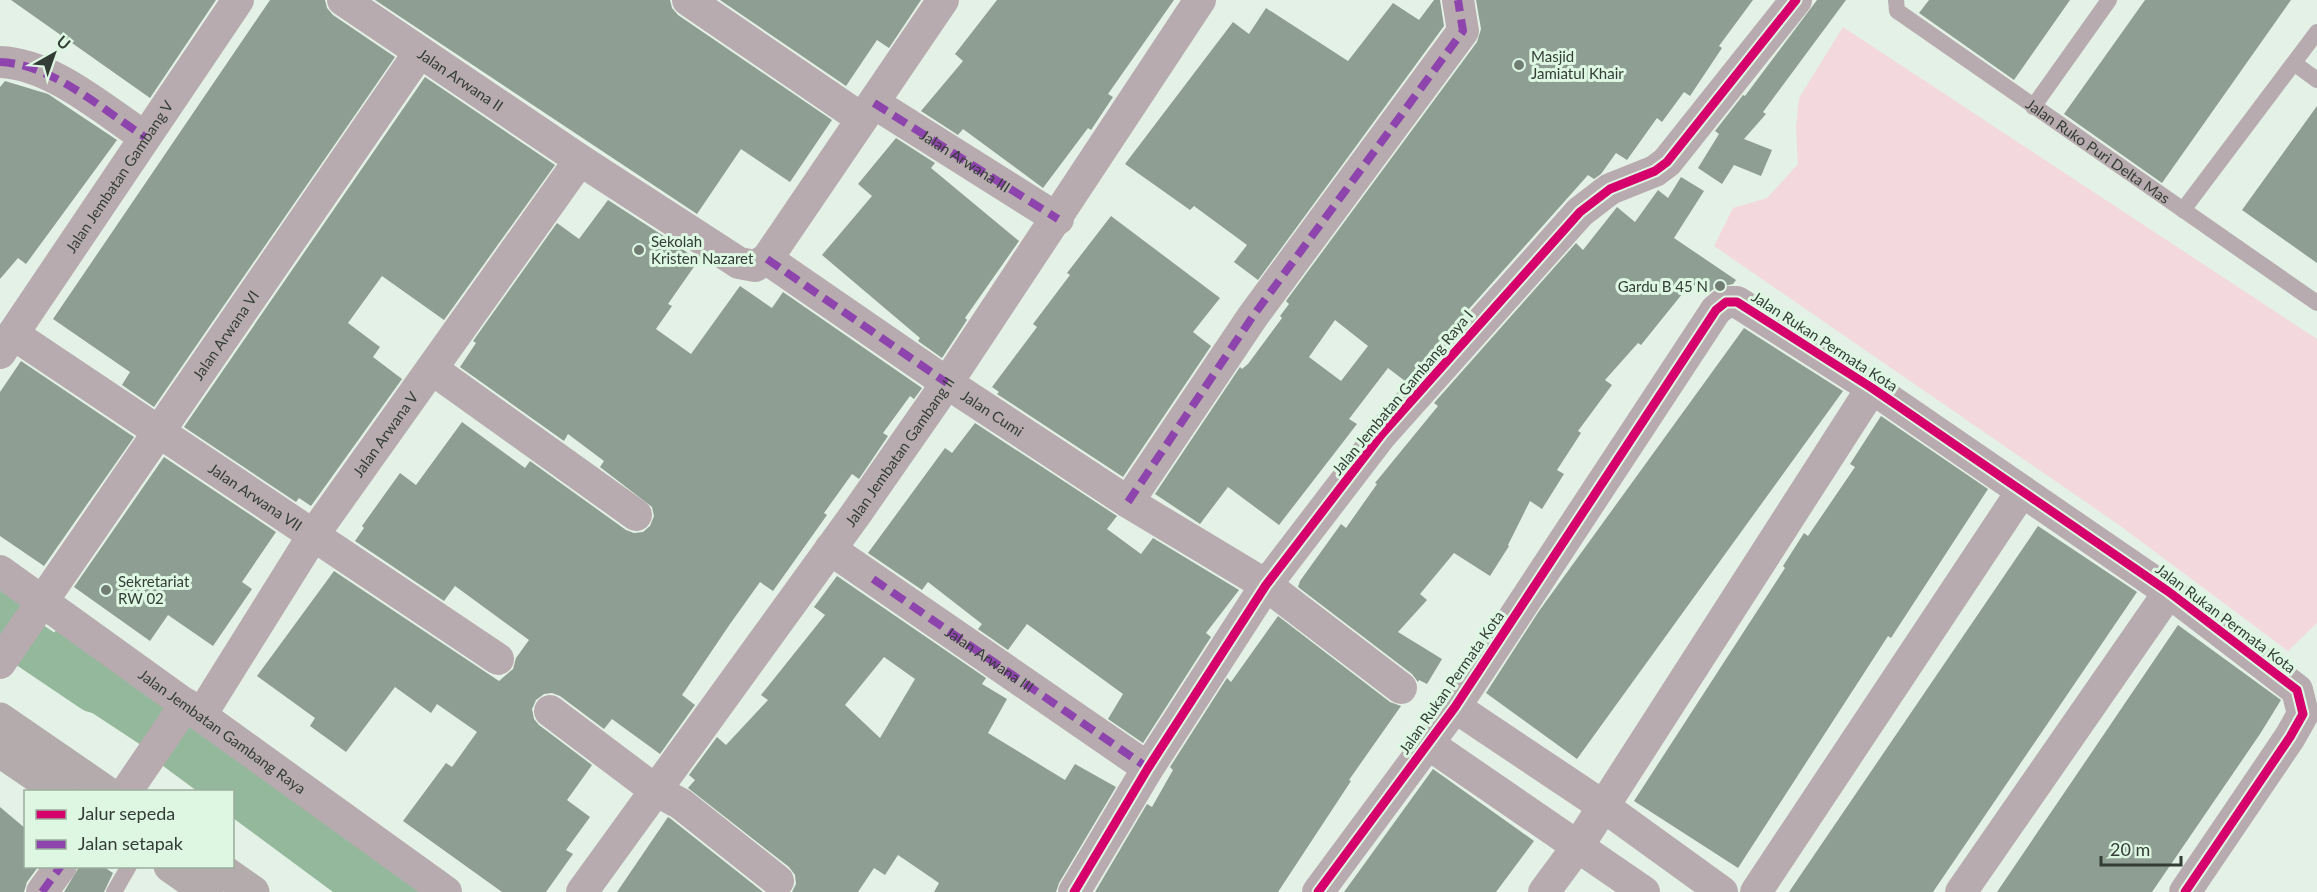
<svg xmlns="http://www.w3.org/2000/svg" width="2317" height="892" viewBox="0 0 2317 892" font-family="Lato,sans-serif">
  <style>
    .green { fill: #f3d9de }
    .water { fill: #94b89c }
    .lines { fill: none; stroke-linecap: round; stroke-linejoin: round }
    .river { stroke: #94b89c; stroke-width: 48 }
    .building { fill: #8f9e92; fill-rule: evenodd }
    .lane { stroke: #b8abaf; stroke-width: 16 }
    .street { stroke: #b8abaf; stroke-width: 32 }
    .secondary { stroke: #b4abac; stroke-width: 33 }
    .quiet { stroke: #8e44ad; stroke-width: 8; stroke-dasharray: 15 8; stroke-linecap: butt }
    .cycleway-casing { stroke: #def7e3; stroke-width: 13 }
    .cycleway { stroke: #d6006c; stroke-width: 9 }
    .poi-dot { fill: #717c73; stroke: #def7e3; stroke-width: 2 }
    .labels { text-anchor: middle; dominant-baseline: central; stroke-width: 6; stroke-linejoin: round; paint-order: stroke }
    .poi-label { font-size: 15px; fill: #333d35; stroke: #def7e3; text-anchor: start }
    .street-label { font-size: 15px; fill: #333d35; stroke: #def7e3 }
  </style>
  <rect width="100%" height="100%" fill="#e4f1e6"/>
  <polygon class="green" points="1843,27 2317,339 2317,623 2288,651 2119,525 1714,246 1733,208 1767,198 1798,164 1796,128 1799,98"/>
  <g class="water">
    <polygon points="0,587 28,606 0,650"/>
    <polygon points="59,626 170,709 144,747 27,670"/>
    <polygon points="184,719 429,892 333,892 233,818 232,792 197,791 155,760"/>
  </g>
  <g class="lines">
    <polyline class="river" points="0,625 95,689"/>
  </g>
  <g class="building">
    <polygon points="11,0 216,0 150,98"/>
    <polygon points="270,0 325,0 327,8 333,15 395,57 154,407 122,385 130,372 53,319"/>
    <polygon points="375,0 670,0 672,8 678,15 832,120 790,182 741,149 697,214"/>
    <polygon points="720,0 921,0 889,48 877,40 846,86"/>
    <polygon points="997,0 1174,0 1108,94 1113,97 1091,130 1088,128 1043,188 963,129 958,135 921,111 963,61 955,54"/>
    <polygon points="1434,0 1440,0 1444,26 1258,280 1234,262 1247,245 1194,206 1190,210 1125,164 1233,22 1249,34 1266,8 1348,61 1393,3 1419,20"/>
    <path d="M1476,0H1753L1719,46L1722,48L1690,96L1684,92L1662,122L1657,118L1627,160L1616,153L1601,174L1594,179L1588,175L1405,381L1388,368L1349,419L1357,424L1279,525L1228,487L1200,524L1155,494L1240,367L1242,369L1248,364L1282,318L1280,316L1289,304L1286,301L1477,42L1481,29ZM1335,320L1368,346L1341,381L1309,357Z"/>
    <polygon points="1817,0 1846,0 1763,112 1766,114 1744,139 1772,150 1761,176 1734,165 1722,184 1698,168 1719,134 1715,131 1743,95 1745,96"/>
    <polygon points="1929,0 2070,0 2014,80 1919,13"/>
    <polygon points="2145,0 2291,0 2162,183 2064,114"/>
    <polygon points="425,77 555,165 444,320 382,276 348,323 380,347 373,357 402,379 311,506 299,498 296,502 184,427"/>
    <polygon points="5,81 48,94 117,140 26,264 18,258 0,279 0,87"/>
    <polygon points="2317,106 2317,263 2242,210"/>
    <polygon points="896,138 935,163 931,168 1019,241 965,318 967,320 942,358 918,341 920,338 822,255 872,196 858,184"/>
    <polygon points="1681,177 1704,191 1674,238 1736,280 1733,284 1715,288 1707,294 1691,283 1641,345 1638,343 1605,380 1612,385 1578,431 1581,433 1557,470 1564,474 1542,509 1530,501 1508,545 1509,546 1490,576 1454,553 1420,594 1427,600 1398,632 1442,659 1427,684 1419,680 1418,682 1412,674 1298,587 1300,581 1341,524 1346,528 1377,484 1375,483 1438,406 1434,403 1576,243 1583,250 1617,207 1635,222 1658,190 1668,198"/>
    <polygon points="608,200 676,244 698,261 668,304 672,306 656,329 691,354 740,286 772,308 783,292 922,388 914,399 910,396 883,433 888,436 859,479 852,474 824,513 827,515 773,591 760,582 730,624 682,695 695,705 660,754 612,719 604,729 560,696 552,693 544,694 536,700 532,709 534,719 539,725 592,765 567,800 590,817 566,850 573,854 546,892 502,892 403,821 446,763 452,767 477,732 437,704 431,713 395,687 346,752 310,726 315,718 257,676 334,571 499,681 513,669 516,658 529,640 455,586 444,601 355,541 364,528 362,526 400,473 416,485 462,422 525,468 530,461 626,530 634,533 643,532 650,526 654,516 652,507 600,467 604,461 568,434 564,441 460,367 476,343 473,341 557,223 579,239"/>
    <polygon points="1111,216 1220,298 1193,332 1211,346 1123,477 997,394 999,392 992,387 1037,327 1033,324 1070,275 1067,273"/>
    <polygon points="1744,328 1843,391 1577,759 1486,693 1539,611"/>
    <polygon points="21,361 134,437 44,566 0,536 0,392"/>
    <polygon points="1881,416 1988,489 1891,638 1888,636 1738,868 1634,801 1785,568 1783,566 1804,533 1808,536 1855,467 1850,464"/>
    <polygon points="975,423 1117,516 1107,529 1141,554 1153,538 1239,590 1206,633 1211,637 1143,743 1108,719 1123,694 1027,624 1008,650 978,629 982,624 928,582 922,590 868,553 945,448 952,453"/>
    <polygon points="164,457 276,532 242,582 252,589 213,646 168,615 150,641 74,587"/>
    <polygon points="2038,526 2137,592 1933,892 1789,892"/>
    <path d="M837,576L986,678L982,684L1007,699L988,733L1065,780L1075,764L1116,787L1059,883L1056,892H934L939,883L898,855L885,875L874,868L858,892H792L796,884L795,875L789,867L688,788L695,780L689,775L717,737L726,745L768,700L761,695L825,615L814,607ZM884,657L915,679L880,738L845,705Z"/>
    <polygon points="1278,616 1390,702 1401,706 1349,780 1351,781 1278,892 1095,892 1147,804 1152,807 1173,770 1170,767 1227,678 1231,682"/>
    <polygon points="2178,625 2281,700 2260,734 2152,892 1997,892"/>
    <polygon points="1433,769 1534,841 1496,892 1344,892"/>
    <polygon points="0,807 26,829 26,867 38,867 27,882 24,892 0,892"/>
    <polygon points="668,817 671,819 763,892 617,892"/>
    <polygon points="79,867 104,867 113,873 104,892 64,892"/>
  </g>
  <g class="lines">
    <g class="lane">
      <path id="s1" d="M1896,0L1897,11L1903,15L2317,303"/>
      <polyline points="2294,63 2317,80"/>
      <polyline points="2033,107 2109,0"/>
      <polyline points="2183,210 2317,32"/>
      <polyline points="114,892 129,866"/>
    </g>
    <g class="street">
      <path id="s2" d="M343,0L580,160L739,263L755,266L767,259L943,0"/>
      <polyline points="688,0 862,119"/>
      <path d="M0,62C52,64 102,109 145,137"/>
      <path id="s3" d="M874,103L1058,219"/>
      <path id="s4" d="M767,259L947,383L1128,502L1266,585L1401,688"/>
      <path id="s5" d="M13,334L498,659"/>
      <path id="s6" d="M0,353L238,0"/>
      <polyline points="432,369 636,515"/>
      <polyline points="1128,502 1253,316 1463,31 1458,0"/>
      <path id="s7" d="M830,549L1148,768"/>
      <path id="s8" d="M0,571L446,892"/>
      <path id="s9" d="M0,663L419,53"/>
      <polyline points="1455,707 1603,806 1722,892"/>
      <polyline points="550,711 655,790 681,804 778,881"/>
      <path id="s10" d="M201,715L314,534L580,160"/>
      <polyline points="1427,743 1644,892"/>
      <polyline points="126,792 186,704"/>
      <polyline points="42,892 61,866"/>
      <path id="s11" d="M582,892L858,511L947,383L1200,0"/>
      <polyline points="1074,892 1148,768 1266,585 1381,435 1580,212 1610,189 1655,171 1667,162 1796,0"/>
      <polyline points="1318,892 1455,707 1716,310 1726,302 1737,302 1872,388 2169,592 2297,690 2303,714 2290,737 2185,892"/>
      <polyline points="1544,892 1578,846 1872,388"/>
      <polyline points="1756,892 2022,491"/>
      <polyline points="1961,892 2169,592"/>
    </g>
    <g class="secondary">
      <polyline points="0,719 106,792"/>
      <polyline points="0,751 60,792"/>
      <polyline points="170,866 207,892"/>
      <polyline points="216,866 253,892"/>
    </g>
    <g class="quiet">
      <path d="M0,62C52,64 102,109 145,137"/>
      <polyline points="874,103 1058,219"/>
      <polyline points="767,259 947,383"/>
      <polyline points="1128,502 1253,316 1463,31 1458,0"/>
      <polyline points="873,579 1148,768"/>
      <polyline points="42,892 61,866"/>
    </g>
    <defs>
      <g id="cycleway">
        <polyline points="1074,892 1148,768 1266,585 1381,435 1580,212 1610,189 1655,171 1667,162 1796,0"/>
        <polyline points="1318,892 1455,707 1716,310 1726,302 1737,302 1872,388 2169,592 2297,690 2303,714 2290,737 2185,892"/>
      </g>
    </defs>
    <use href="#cycleway" class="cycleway-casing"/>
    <use href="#cycleway" class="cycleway"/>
  </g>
  <g class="poi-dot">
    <circle cx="1519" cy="65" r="6"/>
    <circle cx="639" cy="250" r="6"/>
    <circle cx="1720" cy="286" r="6"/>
    <circle cx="106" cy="590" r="6"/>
  </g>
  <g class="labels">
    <g class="poi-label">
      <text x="1531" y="56">Masjid<tspan x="1531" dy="17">Jamiatul Khair</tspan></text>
      <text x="651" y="241">Sekolah<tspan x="651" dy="17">Kristen Nazaret</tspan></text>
      <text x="1708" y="286" text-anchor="end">Gardu B 45 N</text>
      <text x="118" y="581">Sekretariat<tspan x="118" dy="17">RW 02</tspan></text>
    </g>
    <g class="street-label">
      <text stroke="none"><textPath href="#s2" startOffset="142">Jalan Arwana II</textPath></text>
      <text stroke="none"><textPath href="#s1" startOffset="256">Jalan Ruko Puri Delta Mas</textPath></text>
      <text stroke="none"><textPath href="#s3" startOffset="108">Jalan Arwana III</textPath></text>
      <text stroke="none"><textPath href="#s6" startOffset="213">Jalan Jembatan Gambang V</textPath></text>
      <text stroke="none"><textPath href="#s9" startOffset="398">Jalan Arwana VI</textPath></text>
      <text transform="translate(1825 341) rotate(33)">Jalan Rukan Permata Kota</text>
      <text transform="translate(1402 392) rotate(-50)">Jalan Jembatan Gambang Raya I</text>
      <text stroke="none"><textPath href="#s4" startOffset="273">Jalan Cumi</textPath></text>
      <text stroke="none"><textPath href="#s10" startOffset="336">Jalan Arwana V</textPath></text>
      <text stroke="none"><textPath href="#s11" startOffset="543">Jalan Jembatan Gambang II</textPath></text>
      <text stroke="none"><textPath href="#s5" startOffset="292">Jalan Arwana VII</textPath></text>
      <text transform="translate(2226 618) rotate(37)">Jalan Rukan Permata Kota</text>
      <text stroke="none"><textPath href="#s7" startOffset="194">Jalan Arwana III</textPath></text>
      <text transform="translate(1451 682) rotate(-55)">Jalan Rukan Permata Kota</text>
      <text stroke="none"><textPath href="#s8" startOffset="274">Jalan Jembatan Gambang Raya</textPath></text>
    </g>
  </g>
  <rect x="24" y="790" width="210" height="78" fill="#def7e3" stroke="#9aad9d" stroke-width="1.5"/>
  <rect x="36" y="810" width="30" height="9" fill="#d6006c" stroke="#9aad9d" stroke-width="1.5"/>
  <text x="78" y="820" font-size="18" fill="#333d35">Jalur sepeda</text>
  <rect x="36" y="840" width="30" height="9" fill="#8e44ad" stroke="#9aad9d" stroke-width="1.5"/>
  <text x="78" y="850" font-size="18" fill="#333d35">Jalan setapak</text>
  <g transform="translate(54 54) rotate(40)" stroke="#def7e3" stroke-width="4.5" paint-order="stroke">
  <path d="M0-4.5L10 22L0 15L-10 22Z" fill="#333d35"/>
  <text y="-9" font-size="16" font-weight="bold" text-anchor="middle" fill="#333d35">U</text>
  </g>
  <path d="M2101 856v9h80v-9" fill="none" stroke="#333d35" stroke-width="3"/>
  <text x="2110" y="856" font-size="18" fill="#333d35" stroke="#def7e3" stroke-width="4.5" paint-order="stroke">20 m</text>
</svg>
